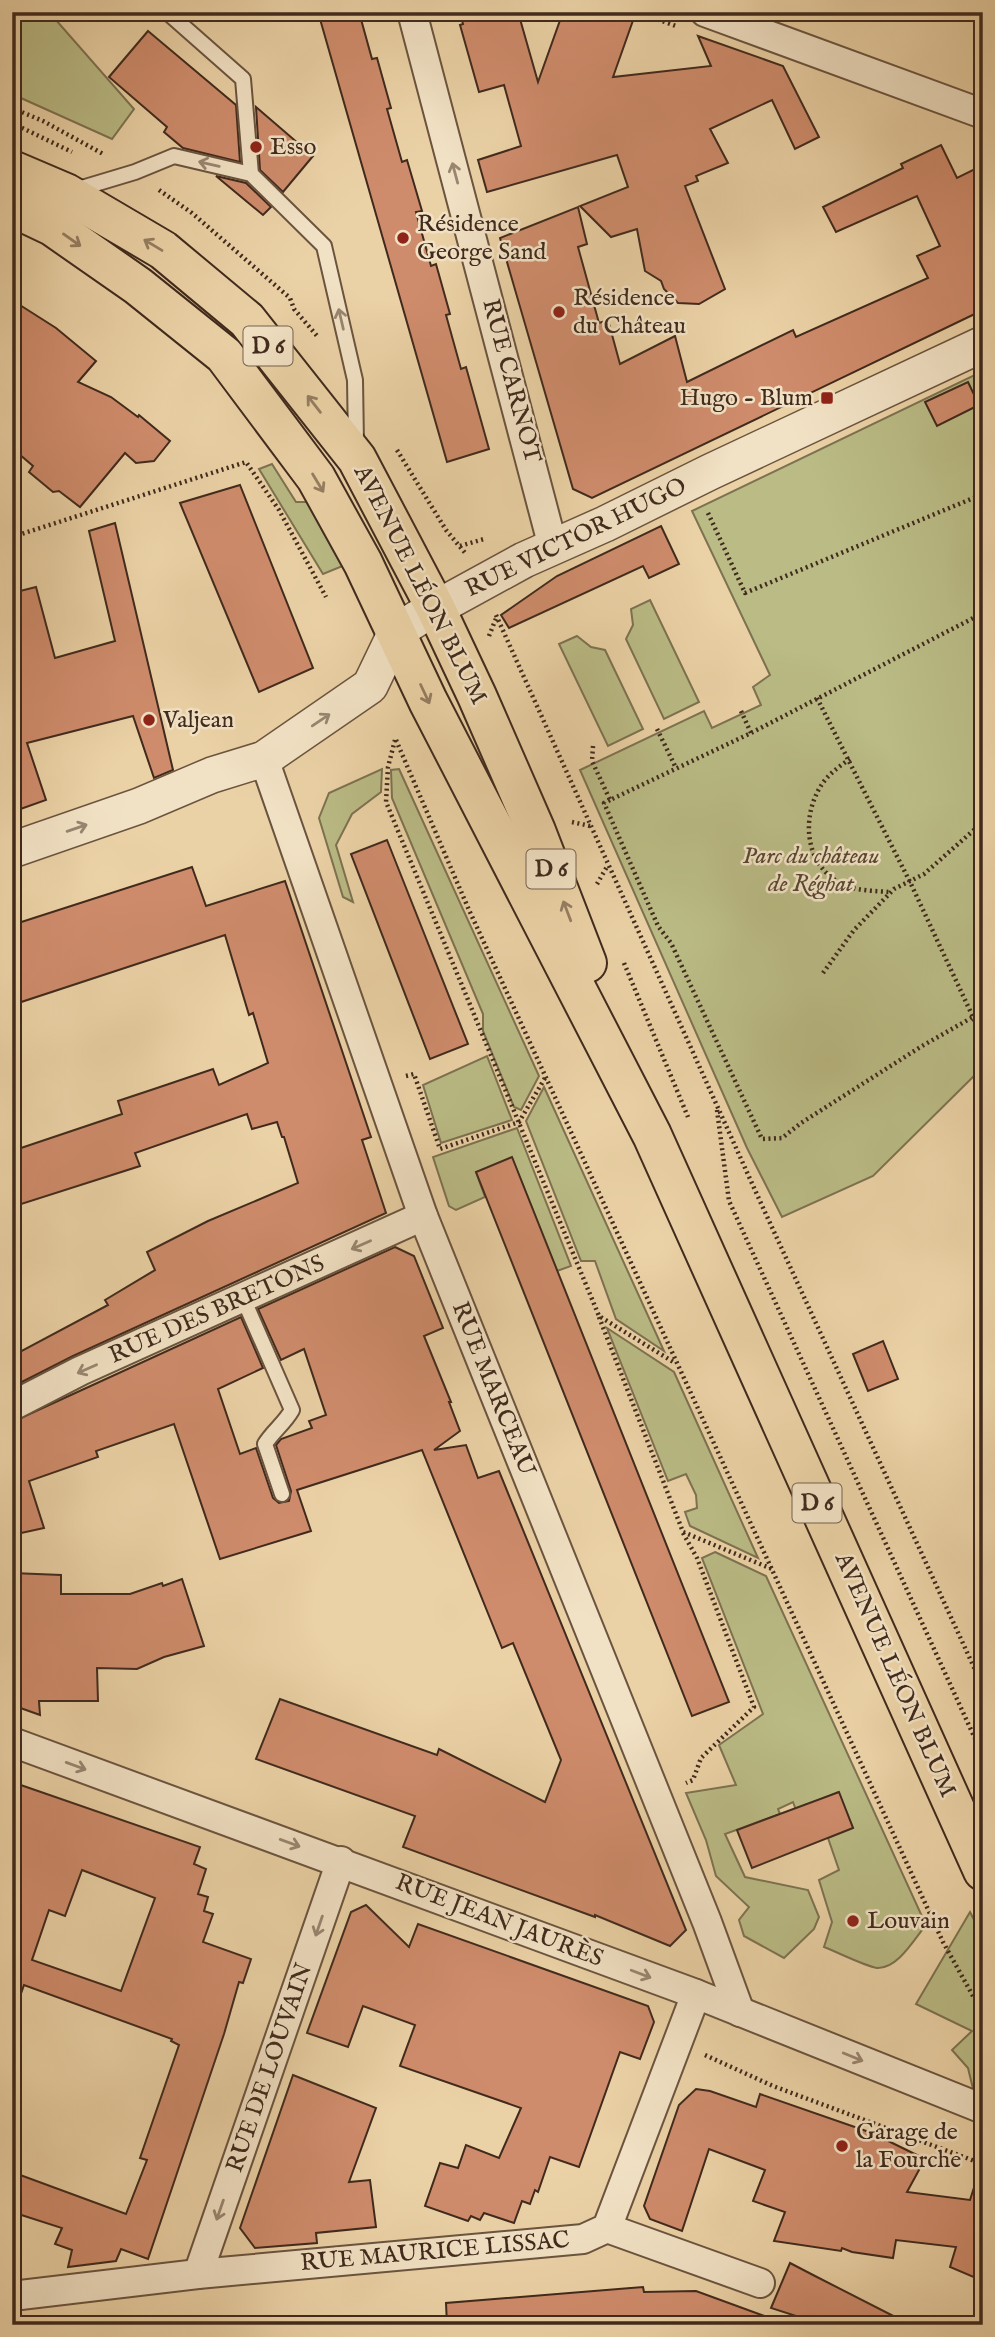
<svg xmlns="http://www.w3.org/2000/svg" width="995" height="2337" viewBox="0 0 995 2337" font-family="'IM FELL English',serif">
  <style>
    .green { fill: #babb85; stroke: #7d7251; stroke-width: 2 }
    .building { fill: #cf8c6c; stroke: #402a1d; stroke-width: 2; fill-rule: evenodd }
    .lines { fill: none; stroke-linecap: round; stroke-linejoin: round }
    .service-casing { stroke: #6b543f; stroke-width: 18 }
    .minor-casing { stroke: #6b543f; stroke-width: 32 }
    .tertiary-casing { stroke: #6b543f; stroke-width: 38 }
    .primary-casing { stroke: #402a1d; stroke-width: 42 }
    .path { stroke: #402a1d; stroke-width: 4.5; stroke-dasharray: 2 3.5; stroke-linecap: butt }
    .service { stroke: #f2e2c5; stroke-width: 14 }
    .minor { stroke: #f2e2c5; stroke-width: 28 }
    .tertiary { stroke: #f2e2c5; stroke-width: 35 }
    .primary { stroke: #ebd2a6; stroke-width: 38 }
    .oneway { stroke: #998671 }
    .oneway2 { stroke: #967e62 }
    .poi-dot { fill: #8f2418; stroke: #f2e2c5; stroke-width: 2.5 }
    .labels { text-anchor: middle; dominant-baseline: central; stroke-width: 5; stroke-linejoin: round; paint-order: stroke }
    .shield { fill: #f2e2c5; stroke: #75614f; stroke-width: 2 }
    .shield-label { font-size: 23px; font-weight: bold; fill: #402a1d }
    .poi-label { font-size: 24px; fill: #402a1d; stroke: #f2e2c5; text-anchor: start }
    .street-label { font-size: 24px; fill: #402a1d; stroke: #f2e2c5 }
    .park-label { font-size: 24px; font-style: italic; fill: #584732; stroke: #f2e2c5 }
  </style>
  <rect width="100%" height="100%" fill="#ebd2a6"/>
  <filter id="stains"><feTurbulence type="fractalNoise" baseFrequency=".00286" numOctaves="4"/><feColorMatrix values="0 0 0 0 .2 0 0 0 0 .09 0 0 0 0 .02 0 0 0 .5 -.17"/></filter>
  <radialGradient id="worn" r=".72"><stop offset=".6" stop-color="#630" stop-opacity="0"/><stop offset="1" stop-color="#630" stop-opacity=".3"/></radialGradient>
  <g class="green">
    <polygon points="12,12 49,12 134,109 112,139 12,94"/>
    <polygon points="983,371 983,1067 873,1176 782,1217 747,1148 580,770 704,711 712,728 761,705 753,687 770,675 692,511"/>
    <polygon points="272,464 296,502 310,502 345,565 323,574 259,469"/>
    <polygon points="650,600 699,702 664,719 626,639 633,625 631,609"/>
    <polygon points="577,636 591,647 605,650 643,729 608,746 559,644"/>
    <polygon points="382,769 381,792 352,814 336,845 353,902 343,897 319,818 329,793"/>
    <polygon points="399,769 539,1076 521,1110 514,1107 483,1031 483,1014 392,798 391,770"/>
    <polygon points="487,1056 512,1120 441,1143 423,1085"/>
    <polygon points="544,1087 664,1351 616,1319 595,1261 581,1261 526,1121"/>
    <polygon points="517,1128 571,1266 557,1271 512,1158 476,1172 485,1197 456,1210 449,1206 433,1157"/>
    <polygon points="607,1328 674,1372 758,1558 690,1526 685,1512 697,1508 696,1495 686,1474 668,1481"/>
    <path d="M715,1552L766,1576L926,1925C915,1938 898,1969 877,1968C865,1966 837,1952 824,1947L832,1922L819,1880L839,1870L828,1838L853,1828L838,1792L796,1810L793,1802L778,1809L780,1814L725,1834L745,1877L808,1890L819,1917L814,1929L784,1958L744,1936L739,1920L749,1907L716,1876L706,1840L686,1793L736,1785L719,1745L763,1714L702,1558Z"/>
    <polygon points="970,1912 983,1937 983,2096 974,2093 968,2068 952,2050 972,2031 916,2004"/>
  </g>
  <g class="building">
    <polygon points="318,12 359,12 372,59 377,58 391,108 387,109 402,162 407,160 422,211 416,212 431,266 436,264 450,314 446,315 461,369 466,367 489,449 447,462"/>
    <polygon points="460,12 518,12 538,82 563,12 636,12 613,77 711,66 698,36 783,66 819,137 795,149 772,100 710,129 728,163 696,176 698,181 685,186 725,289 699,304 678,303 664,289 661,281 645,271 637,229 611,237 580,206 628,187 617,155 487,192 478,160 521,146 504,85 479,92 460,25 463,24"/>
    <polygon points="148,31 236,105 240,162 183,148 164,132 167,127 109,77"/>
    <polygon points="256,107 313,156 283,192 260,170"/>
    <polygon points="941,145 957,178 983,165 983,310 592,498 573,489 500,238 578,207 587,244 578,247 599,323 608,320 620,364 675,336 687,382 793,330 796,337 928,278 917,256 940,246 917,196 836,232 823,207 903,168 901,164"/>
    <polygon points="216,176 246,183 271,207 263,215"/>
    <polygon points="12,300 56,328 96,361 78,382 111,397 138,417 139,415 170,441 154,461 136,463 125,453 80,507 59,491 53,492 29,472 33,466 12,448"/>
    <polygon points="968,382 979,405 937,426 925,402"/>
    <polygon points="240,485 313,668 259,692 180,503"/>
    <polygon points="115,523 173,770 154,778 133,716 27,743 46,800 12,812 12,593 36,587 55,658 115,641 89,531"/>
    <polygon points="661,526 679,564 649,578 643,566 509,628 501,615 557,576"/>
    <polygon points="387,840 468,1044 430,1059 351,854"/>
    <polygon points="192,867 206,906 285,881 371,1137 362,1140 386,1213 73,1356 12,1387 12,1356 108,1305 105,1300 155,1270 147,1252 208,1221 298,1183 284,1137 282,1137 277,1122 252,1129 247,1114 135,1153 140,1166 12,1207 12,1151 122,1114 118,1101 157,1088 213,1069 219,1085 268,1063 253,1013 249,1015 225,935 12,1005 12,925"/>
    <polygon points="512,1157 729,1702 692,1716 476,1172"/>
    <polygon points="395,1247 414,1256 443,1328 424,1336 451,1402 449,1402 460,1431 434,1450 466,1445 478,1478 499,1471 686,1930 670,1946 595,1915 595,1917 403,1847 415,1816 256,1759 280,1699 437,1755 439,1749 545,1802 561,1760 513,1643 502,1648 422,1450 297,1490 311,1531 220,1559 174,1424 96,1451 98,1457 29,1481 44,1528 12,1535 12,1422 241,1317 263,1368 218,1389 240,1454 256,1448 273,1498 279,1503 289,1501 291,1491 276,1445 281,1439 312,1428 309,1421 326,1415 304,1349 281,1360 258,1309"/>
    <polygon points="883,1341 898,1379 868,1391 853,1354"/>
    <polygon points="12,1573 61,1575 61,1594 130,1594 162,1583 163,1586 182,1579 204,1646 164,1657 137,1669 97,1668 98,1701 39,1701 40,1715 12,1705"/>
    <path d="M12,1782L200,1847L194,1864L206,1869L198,1894L208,1897L204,1911L213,1914L203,1942L251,1959L243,1983L239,1982L224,2034L148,2259L121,2249L116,2261L68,2267L72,2250L55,2244L62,2228L12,2212V2172L126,2214L147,2160L140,2158L179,2045L171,2041L172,2039L24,1985L17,2005L12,2004ZM82,1870L155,1898L121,1991L32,1960L49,1910L65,1916Z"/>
    <polygon points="839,1792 853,1828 752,1868 737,1830"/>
    <polygon points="366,1905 409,1947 418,1924 648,2006 654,2022 640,2059 620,2052 579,2167 550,2157 538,2192 535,2190 530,2204 522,2201 514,2223 484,2213 480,2220 471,2216 468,2221 425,2206 440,2163 458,2168 466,2145 499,2158 521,2108 400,2066 415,2025 363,2006 348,2047 307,2033 351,1912"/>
    <polygon points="293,2075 376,2108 349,2182 370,2180 376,2227 316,2233 317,2243 255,2248 240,2228"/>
    <polygon points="696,2089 710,2091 756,2107 760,2094 872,2133 925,2159 907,2192 970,2200 976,2181 983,2182 983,2281 950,2267 956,2247 896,2240 893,2258 852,2252 842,2248 841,2251 774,2241 785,2212 753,2201 765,2170 709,2149 682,2231 650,2219 644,2206 679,2105"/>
    <polygon points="790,2263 815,2276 911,2325 824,2325 771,2308"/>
    <polygon points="643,2287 644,2292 696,2291 778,2321 778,2325 447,2325 446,2303"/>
  </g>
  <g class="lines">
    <defs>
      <g id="service">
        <polyline points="167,12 243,79 251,174"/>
        <polyline points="75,190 135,172 174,156 251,174 324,246 355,380 356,443"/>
        <path d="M243,1298L292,1410C284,1424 273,1431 265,1444L282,1494"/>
      </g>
      <g id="minor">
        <polyline points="412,12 553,547"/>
        <polyline points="705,12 983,114"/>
        <polyline points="264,759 423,1216 707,1922 740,2012"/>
        <polyline points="12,1406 80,1371 423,1216"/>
        <polyline points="12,1742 696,1994 983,2109"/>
        <polyline points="607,2228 760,2283"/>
        <polyline points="198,2274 341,1861"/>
        <polyline points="12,2296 198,2274 583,2239 607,2228 696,1994"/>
      </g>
      <polyline id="tertiary" points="12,850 139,806 212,775 264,759 370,686 396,632 418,618 524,560 605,524 710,472 983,344"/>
      <g id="primary">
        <polyline points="12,170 66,193 163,250 247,320 357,459 436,609 477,696 536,831 587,963"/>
        <polyline points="12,207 52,226 138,286 224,355 316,478 363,563 428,701 652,1135 983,1871"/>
      </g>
    </defs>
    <use href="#service" class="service-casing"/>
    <use href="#minor" class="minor-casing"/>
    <use href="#tertiary" class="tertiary-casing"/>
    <use href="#primary" class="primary-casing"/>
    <g class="path">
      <polyline points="637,12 676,26"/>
      <polyline points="12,108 43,121 105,155"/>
      <polyline points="12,123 72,152"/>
      <polyline points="159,190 192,213 290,298 294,309 318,337"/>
      <polyline points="397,450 446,530 466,554"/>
      <polyline points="708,513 745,593 983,494"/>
      <polyline points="12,537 246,462 279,510 326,597"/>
      <polyline points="460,546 484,539"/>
      <polyline points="496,615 764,1210 983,1687"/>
      <polyline points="489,636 497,616"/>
      <polyline points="817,698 910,882 973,1017 983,1043"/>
      <polyline points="741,711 751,733"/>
      <polyline points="657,729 676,768"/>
      <polyline points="395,740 388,767 386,802 599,1316 675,1363"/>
      <polyline points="396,740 469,910 943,1942 983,2014"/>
      <polyline points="593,746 592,761 610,800 751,733 983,613"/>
      <path d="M850,759C838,767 826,776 819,789C800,823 807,871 847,886C859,891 877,891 890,892"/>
      <polyline points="610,800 604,803 658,926 671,943 762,1139 782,1138 801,1123 922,1046 973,1017"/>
      <polyline points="572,822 590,826"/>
      <polyline points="597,884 608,865"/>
      <polyline points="624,963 688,1117"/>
      <polyline points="823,973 854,930 894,889 924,874 983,822"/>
      <polyline points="406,1076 414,1074 440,1149 519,1122 545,1078"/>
      <polyline points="717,1110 729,1201 983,1756"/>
      <polyline points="599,1317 683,1532 772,1569"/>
      <polyline points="683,1533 697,1558 754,1707 701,1758 693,1780 686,1783"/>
      <polyline points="705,2055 773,2086 980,2163 983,2156"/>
    </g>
    <use href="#service" class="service"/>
    <use href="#minor" class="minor"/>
    <use href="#tertiary" class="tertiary"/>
    <use href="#primary" class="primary"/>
  </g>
  <defs><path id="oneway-shaft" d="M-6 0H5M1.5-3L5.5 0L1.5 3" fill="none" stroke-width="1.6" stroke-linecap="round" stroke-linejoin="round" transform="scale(1.75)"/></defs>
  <g class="oneway">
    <use href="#oneway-shaft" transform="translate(209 164) rotate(-167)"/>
    <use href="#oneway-shaft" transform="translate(455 173) rotate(-105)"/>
    <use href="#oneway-shaft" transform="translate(341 319) rotate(-103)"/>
    <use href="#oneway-shaft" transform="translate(321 720) rotate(-34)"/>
    <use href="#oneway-shaft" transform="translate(77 828) rotate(-19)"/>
    <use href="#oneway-shaft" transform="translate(361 1245) rotate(156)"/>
    <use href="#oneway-shaft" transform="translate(87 1369) rotate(156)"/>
    <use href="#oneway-shaft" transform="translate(76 1766) rotate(20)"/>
    <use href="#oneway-shaft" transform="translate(290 1843) rotate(20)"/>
    <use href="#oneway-shaft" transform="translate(319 1926) rotate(109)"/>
    <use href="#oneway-shaft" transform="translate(641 1974) rotate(21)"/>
    <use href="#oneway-shaft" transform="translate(853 2057) rotate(22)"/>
    <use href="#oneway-shaft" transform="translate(220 2210) rotate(109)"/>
  </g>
  <g class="oneway2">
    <use href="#oneway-shaft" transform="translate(72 240) rotate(35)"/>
    <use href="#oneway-shaft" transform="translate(153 245) rotate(-149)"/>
    <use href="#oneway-shaft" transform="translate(314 404) rotate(-128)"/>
    <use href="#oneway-shaft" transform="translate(318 483) rotate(59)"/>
    <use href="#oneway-shaft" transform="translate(425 694) rotate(65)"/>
    <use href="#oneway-shaft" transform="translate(567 911) rotate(-111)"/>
  </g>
  <g class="poi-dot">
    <circle cx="256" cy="147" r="7"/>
    <circle cx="403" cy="238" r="7"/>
    <circle cx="559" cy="312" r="7"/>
    <rect x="820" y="391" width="14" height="14" rx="3.5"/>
    <circle cx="149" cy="720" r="7"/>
    <circle cx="853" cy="1921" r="7"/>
    <circle cx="842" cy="2146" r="7"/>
  </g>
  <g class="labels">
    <g class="shield">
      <rect x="243.5" y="326.5" width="49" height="39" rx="5"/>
      <rect x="526.5" y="849.5" width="49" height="39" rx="5"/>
      <rect x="792.5" y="1483.5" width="49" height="39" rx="5"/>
    </g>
    <g class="shield-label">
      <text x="268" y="346">D 6</text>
      <text x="551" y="869">D 6</text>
      <text x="817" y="1503">D 6</text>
    </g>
    <g class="poi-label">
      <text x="270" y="147">Esso</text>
      <text x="417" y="224">Résidence<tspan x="417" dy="28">George Sand</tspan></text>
      <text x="573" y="298">Résidence<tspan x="573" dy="28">du Château</tspan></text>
      <text x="813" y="398" text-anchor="end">Hugo - Blum</text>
      <text x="163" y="720">Valjean</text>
      <text x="867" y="1921">Louvain</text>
      <text x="856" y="2132">Garage de<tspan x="856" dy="28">la Fourche</tspan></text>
    </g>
    <g class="street-label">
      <text transform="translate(511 381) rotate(75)">RUE CARNOT</text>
      <text transform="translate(576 538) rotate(-26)">RUE VICTOR HUGO</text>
      <text transform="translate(420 585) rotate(63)">AVENUE LÉON BLUM</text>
      <text transform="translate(217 1310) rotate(-24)">RUE DES BRETONS</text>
      <text transform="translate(493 1389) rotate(68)">RUE MARCEAU</text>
      <text transform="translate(895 1675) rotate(66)">AVENUE LÉON BLUM</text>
      <text transform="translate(499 1921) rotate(21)">RUE JEAN JAURÈS</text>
      <text transform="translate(270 2068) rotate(-71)">RUE DE LOUVAIN</text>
      <text transform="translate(435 2252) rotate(-5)">RUE MAURICE LISSAC</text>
    </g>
    <g class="park-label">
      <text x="811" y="856">Parc du château<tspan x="811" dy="28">de Réghat</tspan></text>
    </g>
  </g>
  <rect width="995" height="2337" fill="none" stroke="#ebd2a6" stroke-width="42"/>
  <rect x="14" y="14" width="967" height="2309" fill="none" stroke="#402a1d" stroke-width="3.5"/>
  <rect x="21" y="21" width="953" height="2295" fill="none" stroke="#402a1d" stroke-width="2"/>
  <rect width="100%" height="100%" filter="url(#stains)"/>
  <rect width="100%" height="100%" fill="url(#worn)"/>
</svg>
